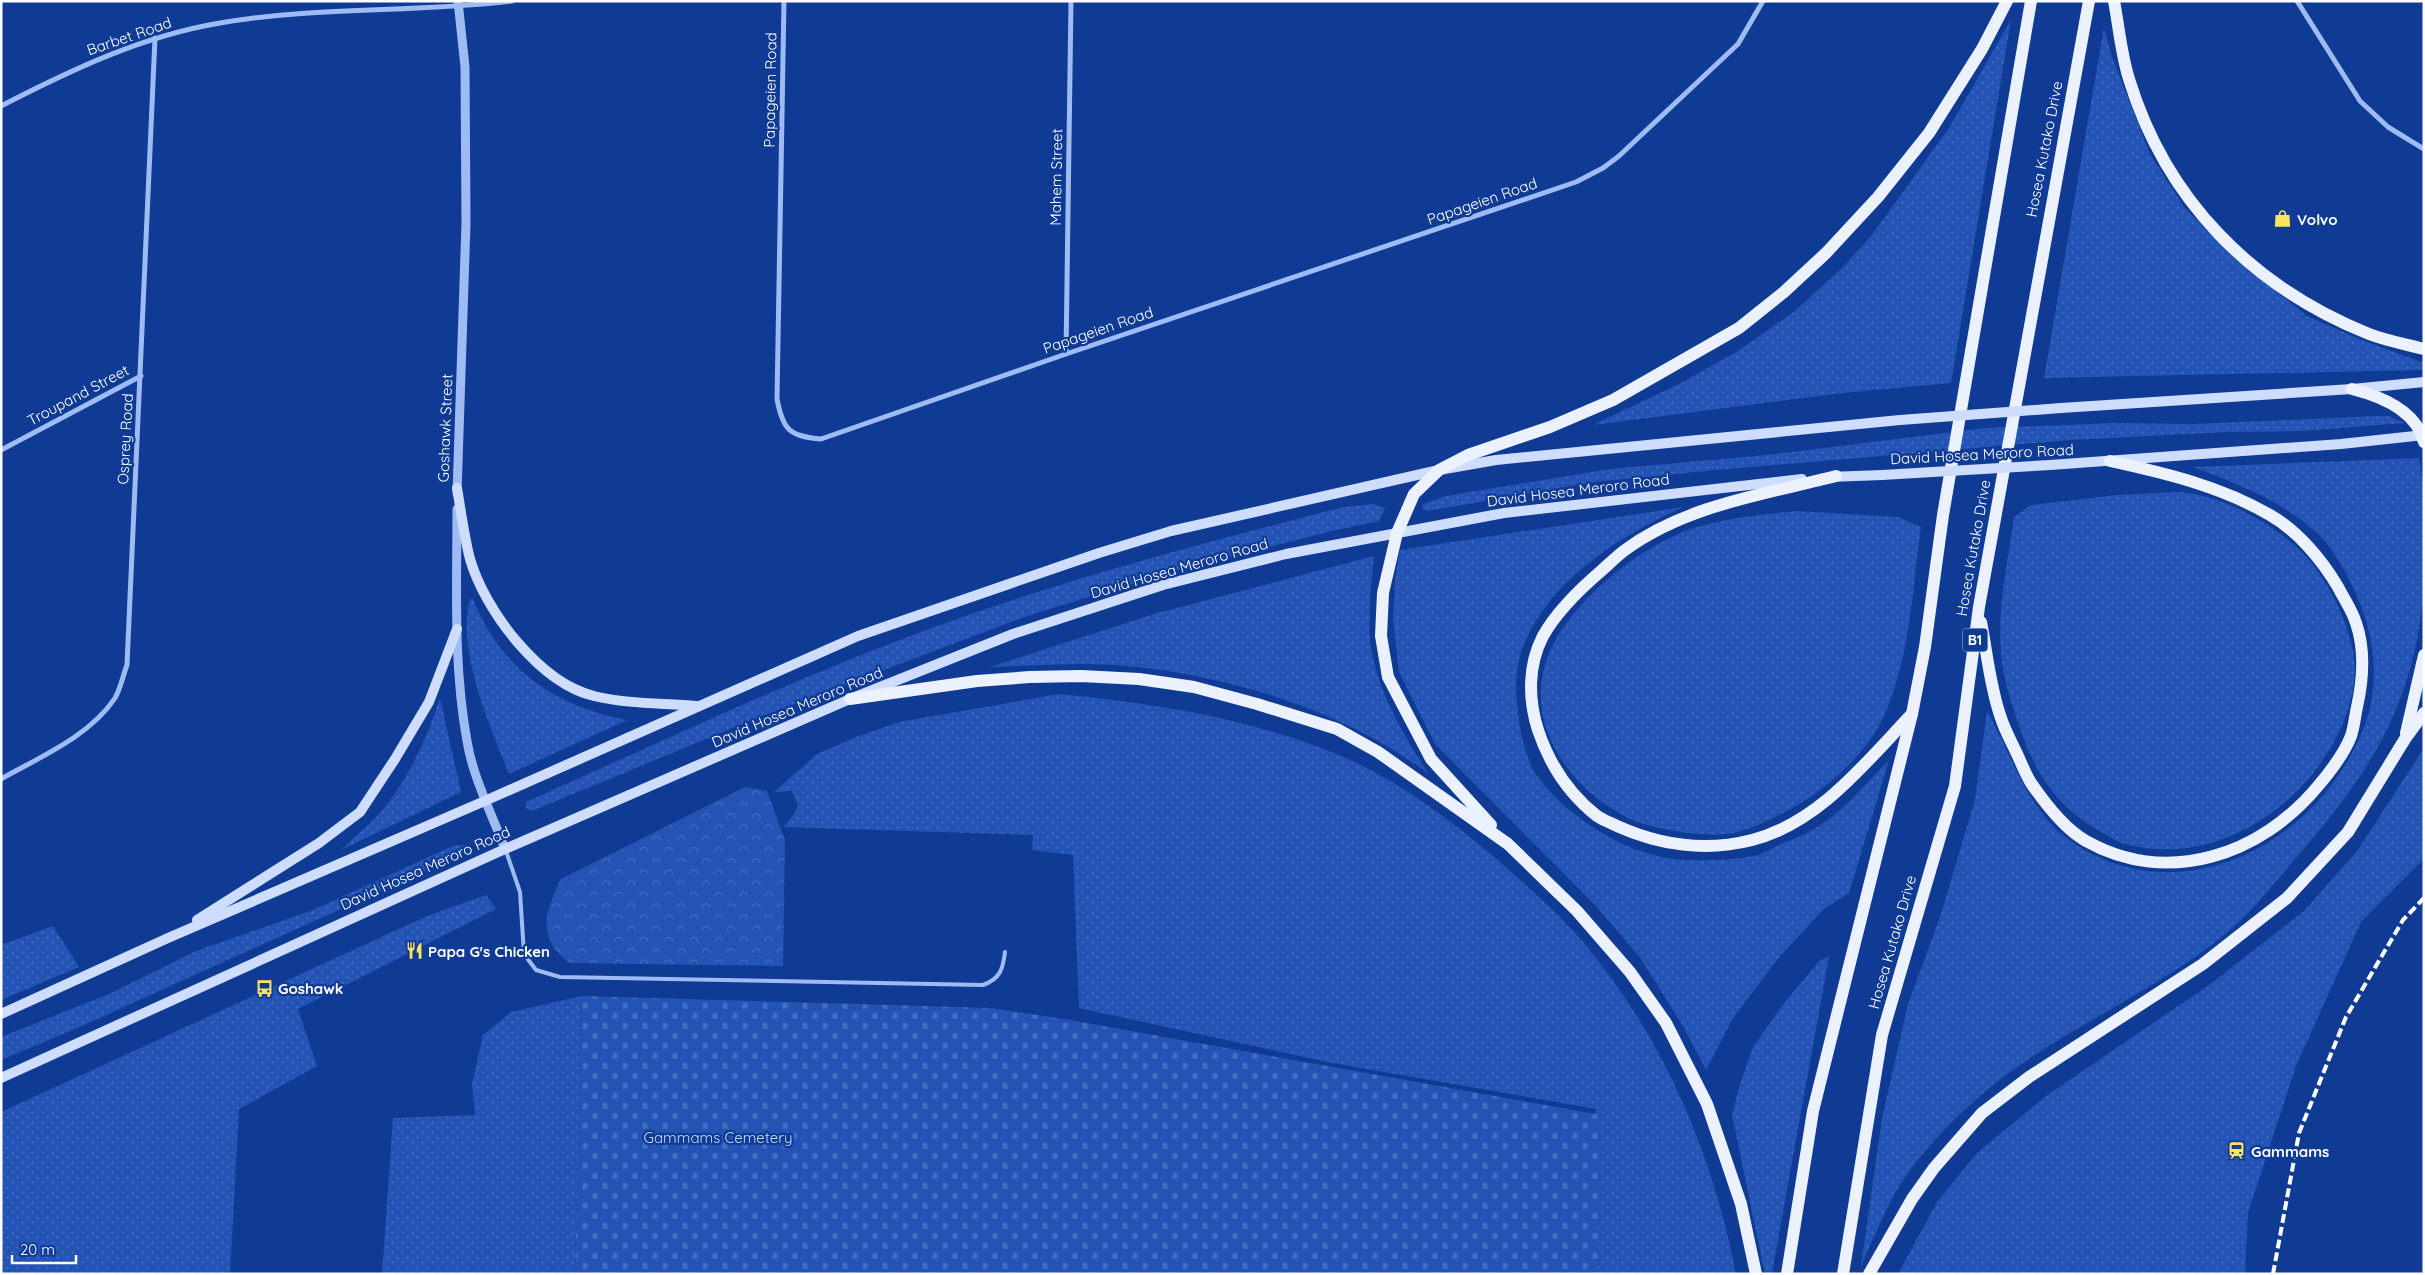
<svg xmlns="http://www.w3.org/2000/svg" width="2425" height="1275" viewBox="0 0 2425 1275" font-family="Quicksand,sans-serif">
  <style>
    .grass { fill: url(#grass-dots) }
    .cemetery { fill: url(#cemetery-stones) }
    .park { fill: url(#park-crowns) }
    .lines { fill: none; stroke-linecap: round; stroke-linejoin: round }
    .service { stroke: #9ebbf4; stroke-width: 4 }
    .minor { stroke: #9ebbf4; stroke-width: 5 }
    .tertiary { stroke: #9ebbf4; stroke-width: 9 }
    .secondary { stroke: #ceddfd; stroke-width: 10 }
    .primary { stroke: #ebf1ff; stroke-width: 12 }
    .rail { stroke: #fff; stroke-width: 4; stroke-dasharray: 9 4; stroke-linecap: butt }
    .secondary-bridge { stroke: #ceddfd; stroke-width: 10 }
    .labels { text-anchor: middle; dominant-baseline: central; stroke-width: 4.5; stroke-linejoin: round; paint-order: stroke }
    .shield { fill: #103b95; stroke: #b7c4df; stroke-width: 1 }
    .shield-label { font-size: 14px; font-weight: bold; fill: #fff }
    .street-label { font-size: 15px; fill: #fff; stroke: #103b95 }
    .poi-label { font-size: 15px; font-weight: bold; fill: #fff; stroke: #103b95; text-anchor: start }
    .park-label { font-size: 15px; fill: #c6d9fe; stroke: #103b95 }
  </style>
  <defs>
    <pattern id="grass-dots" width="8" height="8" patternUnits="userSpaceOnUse" patternTransform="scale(1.25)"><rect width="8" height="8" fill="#2253b5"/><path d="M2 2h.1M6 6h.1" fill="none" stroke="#436dc0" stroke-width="1.8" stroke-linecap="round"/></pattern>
    <pattern id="cemetery-stones" width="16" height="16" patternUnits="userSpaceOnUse" patternTransform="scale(1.25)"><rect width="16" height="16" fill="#2253b5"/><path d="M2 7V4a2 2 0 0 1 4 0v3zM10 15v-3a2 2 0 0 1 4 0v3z" fill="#436dc0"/></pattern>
    <pattern id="park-crowns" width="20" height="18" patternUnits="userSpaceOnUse" patternTransform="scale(1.25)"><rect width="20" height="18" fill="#2253b5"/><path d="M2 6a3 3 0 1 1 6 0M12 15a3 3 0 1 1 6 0" fill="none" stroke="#436dc0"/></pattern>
  </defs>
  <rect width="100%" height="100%" fill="#103b95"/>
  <g class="grass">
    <polygon points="2011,20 1951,383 1842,393 1593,425 1681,383 1738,351 1795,311 1843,267 1872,235 1949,128"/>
    <polygon points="2104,27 2112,57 2150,154 2184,207 2230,254 2307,316 2359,339 2424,363 2424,370 2044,378"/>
    <polygon points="2379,416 2389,416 2404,423 2304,431 2228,432 2070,440 1715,470 1594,482 1428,511 1422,509 1423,504 1446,496 1610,469 1767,455 1985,428 2115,423 2194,424"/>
    <path d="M2419,458C2425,488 2424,517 2424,547C2424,564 2425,582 2423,599C2412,710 2367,776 2296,858C2275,882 2254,910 2229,931C2167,983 2092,1016 2026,1061C1980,1091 1921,1147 1894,1195C1882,1217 1872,1242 1861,1266L1882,1118L1908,1004L1940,917L1975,800L1987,711C2013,757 2027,811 2072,842C2172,911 2299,853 2352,753C2361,736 2370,716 2372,696C2377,661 2371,627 2356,594C2347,574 2335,551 2319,535C2283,501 2238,484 2193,467Z"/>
    <path d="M2178,492C2227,494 2296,535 2321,576C2337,601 2350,628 2354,658C2358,688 2346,721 2331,747C2291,817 2206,866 2125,844C2117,842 2110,837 2103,833C2061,810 2038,779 2022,734C2013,708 2003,680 2001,653C1997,606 2008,562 2014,517L2031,505L2116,495Z"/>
    <path d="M1374,504L1385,508L1379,521L1332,531L1160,575L1024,617L752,720L532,811L526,808V802C663,741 799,676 940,625C1073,577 1207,542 1343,507Z"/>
    <path d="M1683,507C1620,536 1552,578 1524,644C1515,665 1515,690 1518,712C1520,731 1526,762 1538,777C1565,814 1616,847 1661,857C1686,862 1728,861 1753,856C1762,855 1772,848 1781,844C1791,840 1803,836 1812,830C1842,814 1865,784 1889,760L1849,893L1824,909L1781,955L1733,1018L1706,1070L1683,1026L1641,959L1596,906L1435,744L1399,672L1393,618L1395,580L1400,550Z"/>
    <path d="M1796,511L1898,517L1921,527C1912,591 1910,660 1883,718C1864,757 1825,791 1787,811C1768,820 1747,832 1726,834C1702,837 1650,829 1628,818C1576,792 1530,735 1543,673C1551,637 1574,611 1599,587C1624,564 1656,542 1688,530C1722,518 1760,515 1796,511Z"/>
    <path d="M1374,556C1371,586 1367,618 1371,648C1379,694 1403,734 1428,773C1407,759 1386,744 1363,733C1290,695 1198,671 1115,665C1074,662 1031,666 990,667L1154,614Z"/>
    <path d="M470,599H473C501,669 554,706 627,720L509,774C490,726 456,651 470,599Z"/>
    <path d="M1059,694C1151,703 1242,717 1329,751C1389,774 1443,814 1492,855C1523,883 1556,910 1583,942C1663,1036 1713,1154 1736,1274H1589L1596,1109L1327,1062L1079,1008L1073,855L1032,850L1033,835L783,827L794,814L798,806L792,791L774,792L817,754L856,737L899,722Z"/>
    <path d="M440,698L461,792L341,850C355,836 372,823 385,807C411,774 427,737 440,698Z"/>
    <polygon points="2424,748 2424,859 2361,922 2296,1066 2248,1213 2245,1274 1898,1274 1937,1202 1977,1153 2046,1096 2212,983 2304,911 2358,850"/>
    <polygon points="455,845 469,845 471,850 84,1025 1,1060 1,1037 109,994 196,951 313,910"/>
    <polygon points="486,895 496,909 298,1009 317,1066 239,1109 230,1274 1,1274 1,1112 427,916"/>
    <polygon points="53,926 79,967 1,1000 1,945"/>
    <polygon points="1829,957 1772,1273 1765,1274 1732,1115 1740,1084 1753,1047 1785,1002 1820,960"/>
    <polygon points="582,996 575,1274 382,1274 393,1118 475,1115 472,1084 483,1035 511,1012"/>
  </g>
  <polygon class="cemetery" points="582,996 991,1008 1070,1020 1601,1115 1597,1274 575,1274"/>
  <path class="park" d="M745,787L767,791L785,840L783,966L569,963C564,958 556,952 553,946C539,923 551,900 561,879Z"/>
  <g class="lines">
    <path class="service" d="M506,851L520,892L524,954L536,970L560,977L983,985C1000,979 1003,969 1005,952"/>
    <g class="minor">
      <path d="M784,1L777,399C783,431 790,436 821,439L1066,354L1576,182L1603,168L1619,156L1738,44L1763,1"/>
      <polyline points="2297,1 2360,101 2388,127 2424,149"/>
      <path d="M1,106C71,70 142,36 220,23C317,6 415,13 512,1"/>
      <polyline points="1066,354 1071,1"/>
      <polyline points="1,450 141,376"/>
      <path d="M1,779C40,757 90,736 115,698C121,688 123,675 127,665L155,38"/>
    </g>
    <g class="tertiary">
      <polyline points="457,493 466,223 465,67 458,1"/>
      <path d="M457,509C457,586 453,664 467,741C473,778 492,814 505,849"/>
    </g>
    <g class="secondary">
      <polyline points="2061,408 2352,389 2424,382"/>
      <polyline points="2050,465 2341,444 2424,435"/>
      <polyline points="1829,477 1882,475"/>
      <path d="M457,488C461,511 464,536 470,559C485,611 540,683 594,696C627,704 662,703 696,706"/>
      <polyline points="197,920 319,843 360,812 395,759 429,702 457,629"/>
      <polyline points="1,1014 168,938 487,800 858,636 1099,553 1171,531 1439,470 1496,460 1900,420"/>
      <polyline points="1,1078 505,849 850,699 1013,634 1163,585 1286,554 1504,513 1802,479"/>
    </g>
    <g class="primary">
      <path d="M2114,1C2119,27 2121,54 2129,79C2166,200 2252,287 2369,334C2387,341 2406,344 2424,349"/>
      <path d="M2352,389C2380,396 2416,410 2424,442"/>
      <path d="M1836,476C1766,494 1686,505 1625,550C1617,556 1609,564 1601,571C1580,589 1557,611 1543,636C1528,665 1528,699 1538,730C1549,763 1569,794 1597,816C1603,820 1611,823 1617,826C1659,845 1706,852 1752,840C1819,823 1866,762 1912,714"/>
      <path d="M1981,622C1987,653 1990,686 2000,715C2004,729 2012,743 2018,756C2022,765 2026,775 2031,783C2044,802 2066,830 2086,841C2168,887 2261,855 2318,786C2330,772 2344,754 2351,736C2354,727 2355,716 2357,707C2363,680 2365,649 2356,623C2352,610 2344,599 2338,587C2322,560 2298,531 2270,515C2220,486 2165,473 2110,461"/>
      <polyline points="850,699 977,681 1030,677 1081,676 1139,679 1194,687 1257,704 1337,729 1378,752 1508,844 1577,911 1630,972 1666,1023 1707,1104 1741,1204 1756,1274"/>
      <polyline points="2406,733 2424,655"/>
      <polyline points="1491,825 1431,759 1388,677 1381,636 1383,593 1397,533 1414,494 1439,470 1468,455 1550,427 1613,400 1739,328 1784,292 1826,253 1878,197 1929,133 1982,49 2007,1"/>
      <polyline points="1787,1274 1813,1111 1912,714 1925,647 1943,515 2031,1"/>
      <polyline points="1843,1274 1882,1035 1955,786 1979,607 2089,1"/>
      <polyline points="1869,1274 1912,1199 1934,1168 1982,1113 2029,1077 2203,964 2287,898 2348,832 2405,739 2424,713"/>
    </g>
    <polyline class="rail" points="2273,1274 2299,1133 2346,1017 2403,920 2424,898"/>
    <g class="secondary-bridge">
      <polyline points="1900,420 2061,408"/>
      <polyline points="1882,475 2050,465"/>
    </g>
  </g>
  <defs>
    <symbol id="shop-bare" viewBox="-9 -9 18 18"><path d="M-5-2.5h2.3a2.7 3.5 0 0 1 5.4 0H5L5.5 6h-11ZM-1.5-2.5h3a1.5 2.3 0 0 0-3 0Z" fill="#ffe461" stroke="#103b95" stroke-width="2.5" paint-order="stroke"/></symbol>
    <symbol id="restaurant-bare" viewBox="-9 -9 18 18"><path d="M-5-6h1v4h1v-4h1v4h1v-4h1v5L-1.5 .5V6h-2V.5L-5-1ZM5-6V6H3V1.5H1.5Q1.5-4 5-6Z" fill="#ffe461" stroke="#103b95" stroke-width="2.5" paint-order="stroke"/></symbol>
    <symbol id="bus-bare" viewBox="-9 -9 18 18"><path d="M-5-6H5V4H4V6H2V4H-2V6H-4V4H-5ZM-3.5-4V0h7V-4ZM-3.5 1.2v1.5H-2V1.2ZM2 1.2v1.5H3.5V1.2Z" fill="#ffe461" stroke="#103b95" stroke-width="2.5" paint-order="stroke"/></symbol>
    <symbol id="station-bare" viewBox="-9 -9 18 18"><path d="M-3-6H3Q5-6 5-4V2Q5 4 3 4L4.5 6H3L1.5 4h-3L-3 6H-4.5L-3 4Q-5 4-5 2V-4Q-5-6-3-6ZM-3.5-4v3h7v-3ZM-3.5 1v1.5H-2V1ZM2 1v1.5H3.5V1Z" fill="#ffe461" stroke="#103b95" stroke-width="2.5" paint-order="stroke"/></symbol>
  </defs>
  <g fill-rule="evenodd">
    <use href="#shop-bare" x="2270" y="206" width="25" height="25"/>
    <use href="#restaurant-bare" x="402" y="938" width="25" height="25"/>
    <use href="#bus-bare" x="252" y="976" width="25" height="25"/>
    <use href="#station-bare" x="2224" y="1138" width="25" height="25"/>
  </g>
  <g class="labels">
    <rect class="shield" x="1962.5" y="628.5" width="25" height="23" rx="4"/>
    <g class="shield-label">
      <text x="1975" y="640">B1</text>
    </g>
    <g class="street-label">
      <text transform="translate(129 36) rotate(-19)">Barbet Road</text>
      <text transform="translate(770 90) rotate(-89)">Papageien Road</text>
      <text transform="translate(2044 149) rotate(-79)">Hosea Kutako Drive</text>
      <text transform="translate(1056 177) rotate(-89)">Mahem Street</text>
      <text transform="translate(1482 201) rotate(-19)">Papageien Road</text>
      <text transform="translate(1098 330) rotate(-19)">Papageien Road</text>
      <text transform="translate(78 395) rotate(-28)">Troupand Street</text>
      <text transform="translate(445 428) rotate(-88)">Goshawk Street</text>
      <text transform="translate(125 439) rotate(-87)">Osprey Road</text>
      <text transform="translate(1982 454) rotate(-3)">David Hosea Meroro Road</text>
      <text transform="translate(1578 490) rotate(-7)">David Hosea Meroro Road</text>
      <text transform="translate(1973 548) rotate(-80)">Hosea Kutako Drive</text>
      <text transform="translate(1179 568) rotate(-16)">David Hosea Meroro Road</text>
      <text transform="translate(797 707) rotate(-23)">David Hosea Meroro Road</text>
      <text transform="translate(425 868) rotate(-24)">David Hosea Meroro Road</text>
      <text transform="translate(1892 942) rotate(-74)">Hosea Kutako Drive</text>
    </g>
    <g class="poi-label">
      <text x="2297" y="219">Volvo</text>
      <text x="428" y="951">Papa G's Chicken</text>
      <text x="278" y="988">Goshawk</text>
      <text x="2251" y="1151">Gammams</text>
    </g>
    <g class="park-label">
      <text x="718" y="1137">Gammams Cemetery</text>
    </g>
  </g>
  <rect width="2425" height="1275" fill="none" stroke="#ffffff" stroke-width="5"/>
  <path d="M12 1255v8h64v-8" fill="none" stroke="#ffffff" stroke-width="2.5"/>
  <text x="20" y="1255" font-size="15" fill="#ffffff" stroke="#103b95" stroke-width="4" paint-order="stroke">20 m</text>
</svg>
